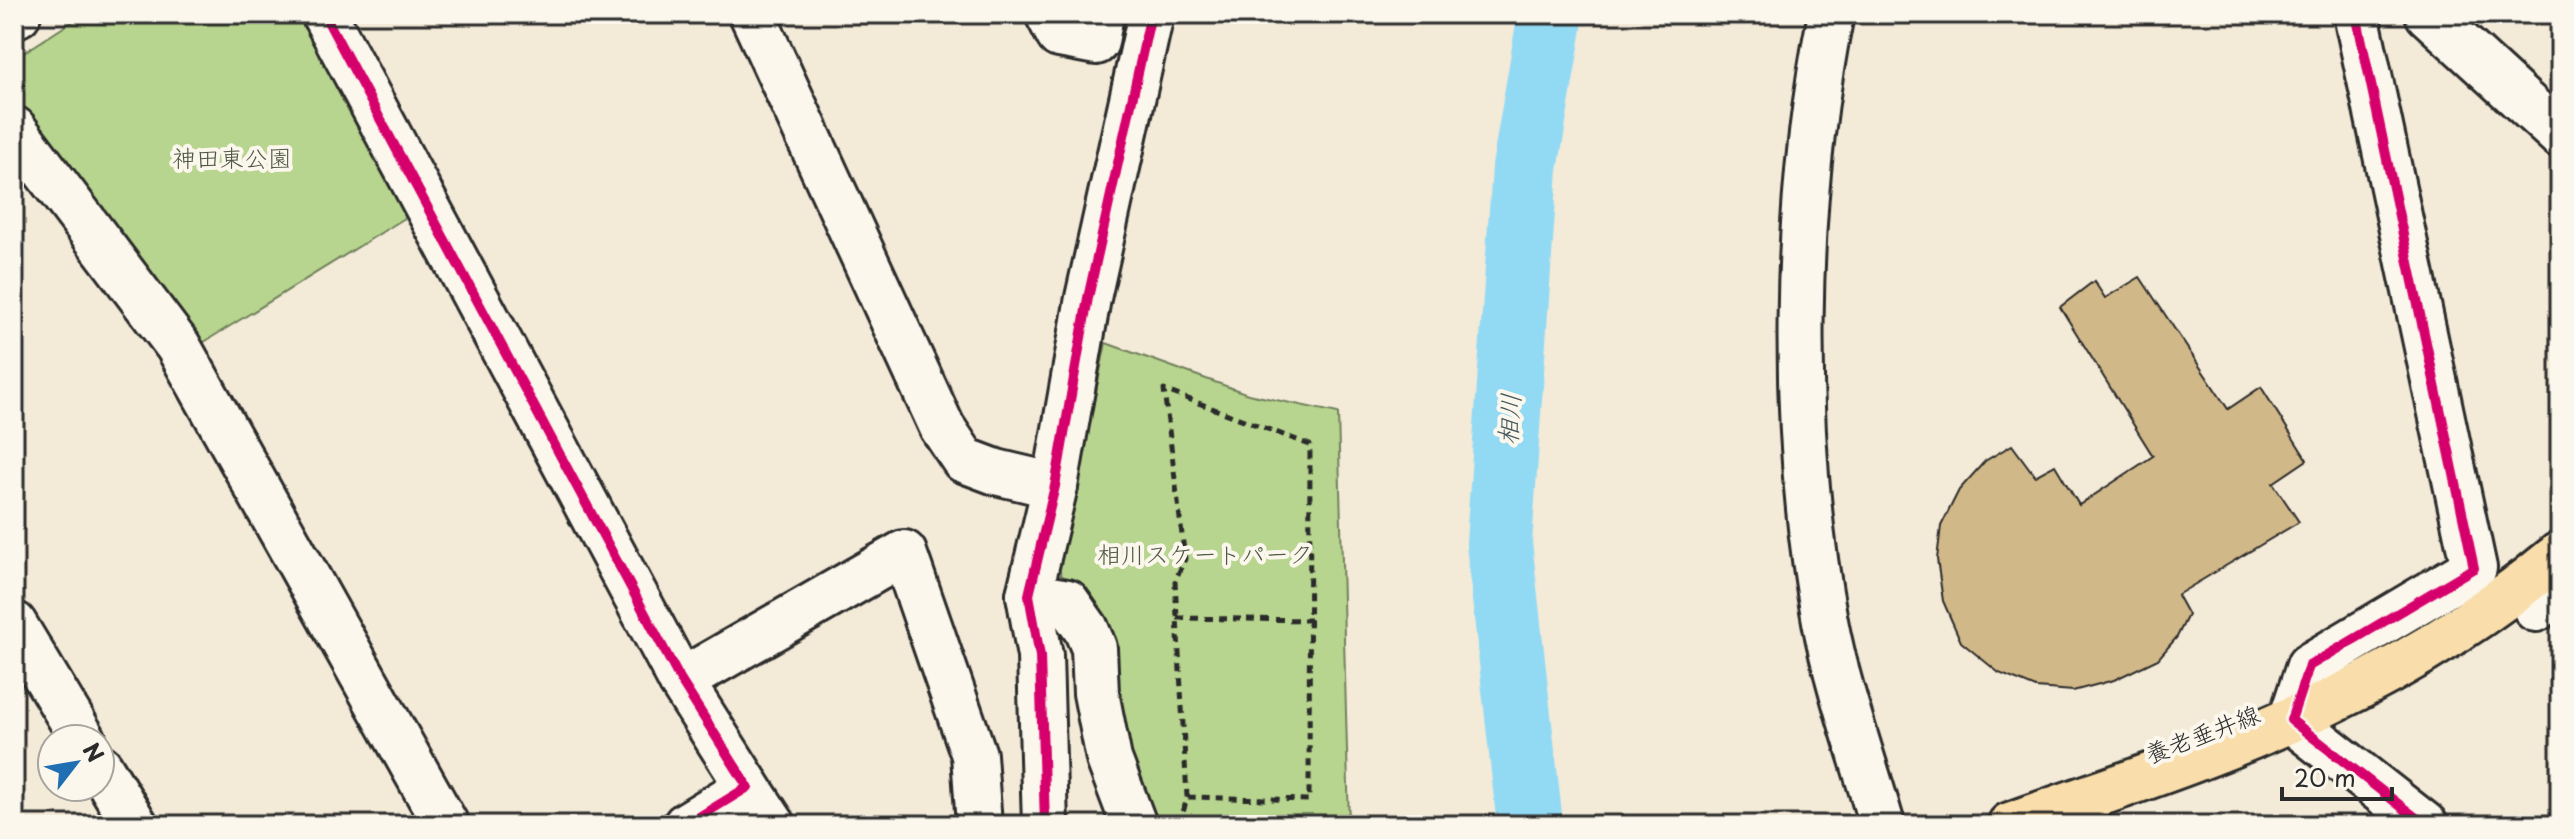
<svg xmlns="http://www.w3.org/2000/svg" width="2574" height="839" viewBox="0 0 2574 839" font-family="'Playpen Sans','Klee One',sans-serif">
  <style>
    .green { fill: #b7d58e; stroke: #71805c; stroke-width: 2 }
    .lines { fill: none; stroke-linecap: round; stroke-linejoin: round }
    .river { stroke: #92daf4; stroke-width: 66 }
    .building { fill: #d1b888; stroke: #2b2b2b; stroke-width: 2 }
    .minor-casing { stroke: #2b2b2b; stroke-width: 50 }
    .major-casing { stroke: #2b2b2b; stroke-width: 50 }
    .path { stroke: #2b2b2b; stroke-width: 5; stroke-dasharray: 8 6; stroke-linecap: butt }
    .minor { stroke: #fbf7ec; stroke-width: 44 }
    .major { stroke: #f9deab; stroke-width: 44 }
    .rail { stroke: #2b2b2b; stroke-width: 6 }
    .cycleway-casing { stroke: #fbf7ec; stroke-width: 15 }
    .cycleway { stroke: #d6006c; stroke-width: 10 }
    .labels { text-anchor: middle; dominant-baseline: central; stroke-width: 8; stroke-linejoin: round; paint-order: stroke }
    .park-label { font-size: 24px; fill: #4e5644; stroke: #fbf7ec }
    .street-label { font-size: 24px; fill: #2b2b2b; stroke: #fbf7ec }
    .water-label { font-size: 26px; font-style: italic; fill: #45575d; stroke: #fbf7ec }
  </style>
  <rect width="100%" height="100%" fill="#f3ead8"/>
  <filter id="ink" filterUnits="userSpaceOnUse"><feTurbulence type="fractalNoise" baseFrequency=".0125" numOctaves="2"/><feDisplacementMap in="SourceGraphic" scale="16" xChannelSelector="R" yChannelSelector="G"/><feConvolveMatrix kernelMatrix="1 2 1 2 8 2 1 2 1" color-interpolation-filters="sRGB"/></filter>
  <g filter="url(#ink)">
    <g class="green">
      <polygon points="84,14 324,14 426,205 196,347 14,103 14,59"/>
      <polygon points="1106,343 1248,394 1338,413 1349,825 1166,825 1145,807 1099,648 1059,570"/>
    </g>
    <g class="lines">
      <polyline class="river" points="1530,825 1499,543 1525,168 1551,14"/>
    </g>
    <polygon class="building" points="2140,277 2228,409 2261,387 2307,460 2273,483 2299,522 2177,595 2188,615 2177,637 2158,659 2114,680 2073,691 2036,688 1999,673 1961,642 1943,601 1937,559 1941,526 1959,490 1985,461 2012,445 2035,476 2055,465 2079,505 2153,456 2060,307 2094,281 2105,298"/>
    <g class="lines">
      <defs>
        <g id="minor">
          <polyline points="324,14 681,681 748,787 686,825"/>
          <polyline points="752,14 942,427 964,460 996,472 1055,486"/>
          <polyline points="1048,14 1059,35 1096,42 1101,14"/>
          <path d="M1831,14C1793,201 1790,433 1825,621C1838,690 1863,758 1882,825"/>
          <polyline points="2356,14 2474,568 2309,666 2291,720 2425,825"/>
          <polyline points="2428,14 2560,135"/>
          <polyline points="14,16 18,14"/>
          <polyline points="14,129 178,346 446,825"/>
          <polyline points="1029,595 1067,602 1086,629 1094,648 1096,693 1109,759 1134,825"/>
          <polyline points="2536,609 2560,590"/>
          <polyline points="14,624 83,739"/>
          <polyline points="681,681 904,553 974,755 979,825"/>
          <polyline points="100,767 135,825"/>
          <polyline points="748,787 773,825"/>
          <polyline points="1045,825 1040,656 1029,595 1055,486 1088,298 1151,14"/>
        </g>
        <path id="major" d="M2010,825C2104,791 2200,761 2290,720C2386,678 2480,621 2560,554"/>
      </defs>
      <use href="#minor" class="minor-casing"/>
      <use href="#major" class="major-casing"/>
      <g class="path">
        <polyline points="1177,618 1310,620"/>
        <polyline points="1180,825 1187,797 1175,581 1185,559 1164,390 1310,445 1309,800 1187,797"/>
      </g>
      <use href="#minor" class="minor"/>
      <use href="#major" class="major"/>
      <polyline class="rail" points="2551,14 2560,22"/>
      <defs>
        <g id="cycleway">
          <polyline points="324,14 681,681 748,787 686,825"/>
          <polyline points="2356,14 2474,568 2309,666 2291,720 2425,825"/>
          <polyline points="1045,825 1040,656 1029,595 1055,486 1088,298 1151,14"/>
        </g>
      </defs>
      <use href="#cycleway" class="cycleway-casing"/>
      <use href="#cycleway" class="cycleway"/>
    </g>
  </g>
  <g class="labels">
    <g class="park-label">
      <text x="232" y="157">神田東公園</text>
      <text x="1205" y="553">相川スケートパーク</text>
    </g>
    <g class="street-label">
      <text transform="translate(2202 733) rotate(-21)">養老垂井線</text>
    </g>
    <g class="water-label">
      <text transform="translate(1508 419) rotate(-86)">相川</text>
    </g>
  </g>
  <rect width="2574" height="839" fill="none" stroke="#fbf7ec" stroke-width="48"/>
  <rect x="24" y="24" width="2526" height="791" fill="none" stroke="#2b2b2b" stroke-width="3" filter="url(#ink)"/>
  <g transform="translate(76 763) rotate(59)"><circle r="38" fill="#fbf7ec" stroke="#a8a59f" stroke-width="2"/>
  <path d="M0-6L14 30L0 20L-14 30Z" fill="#1f6fb2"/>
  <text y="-12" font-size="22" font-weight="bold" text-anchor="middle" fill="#2b2b2b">N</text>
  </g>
  <path d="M2282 787v12h110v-12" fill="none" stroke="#2b2b2b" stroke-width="4"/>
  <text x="2294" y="787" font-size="24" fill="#2b2b2b" stroke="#fbf7ec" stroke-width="6" paint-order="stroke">20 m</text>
</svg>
